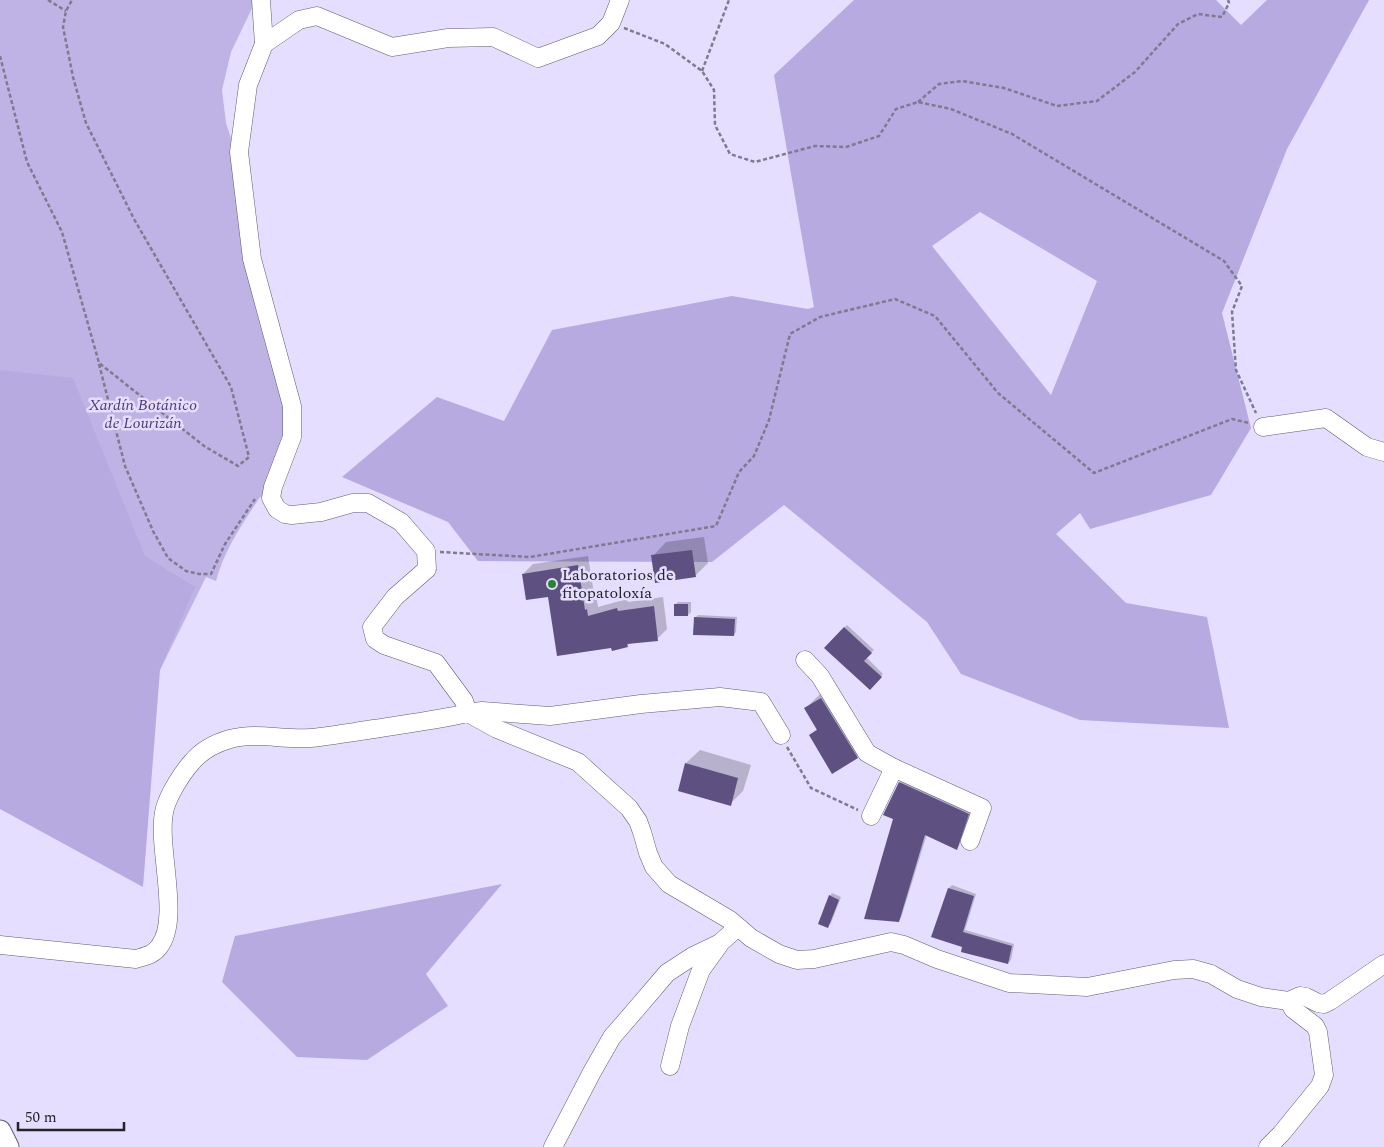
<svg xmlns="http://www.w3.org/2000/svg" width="1384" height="1147" viewBox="0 0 1384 1147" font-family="Spectral,serif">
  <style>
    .green { fill: #beb3e4 }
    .forest { fill: #b7aae1; fill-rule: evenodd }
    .shadow { fill: #0003 }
    .building { fill: #5e5182 }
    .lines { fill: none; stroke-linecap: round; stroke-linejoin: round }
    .minor-casing { stroke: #615b76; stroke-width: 19 }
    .major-casing { stroke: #615b76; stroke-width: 23 }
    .path { stroke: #7e7a8f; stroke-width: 2.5; stroke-dasharray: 4 2.5; stroke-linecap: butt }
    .minor { stroke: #fff; stroke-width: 18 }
    .major { stroke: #fff; stroke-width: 21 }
    .poi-dot { fill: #288333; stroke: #e5defe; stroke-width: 2 }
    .labels { text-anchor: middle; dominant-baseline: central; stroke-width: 5; stroke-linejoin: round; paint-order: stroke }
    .park-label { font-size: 16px; font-style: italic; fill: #4f3a7d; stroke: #e5defe }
    .poi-label { font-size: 16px; fill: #24222d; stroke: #e5defe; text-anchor: start }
  </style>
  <rect width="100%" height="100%" fill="#e5defe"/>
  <path class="green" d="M0,0H256L231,52L222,90L226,123L239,163L290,411L268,496L260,497C243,523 224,550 216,581L206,577L160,670L0,541Z"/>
  <g class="forest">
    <path d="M854,0H1216L1241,25L1267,0H1369L1287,149L1222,313L1251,428L1211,495L1090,529L1080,513L1056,534L1126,603L1207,617L1229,728L1080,720L961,674L927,622L784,505L712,562L478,561L448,522L342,477L437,397L504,421L552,330L732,296L808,309L814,307L774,75ZM980,212L1097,281L1051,395L932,246Z"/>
    <polygon points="0,370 73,378 145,556 195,587 160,670 143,887 0,809"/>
    <polygon points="502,884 426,974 448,1006 367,1060 297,1057 222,982 235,936"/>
  </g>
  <g class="shadow">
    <polygon points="704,537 708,563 695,576 653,556 666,542"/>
    <polygon points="588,556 595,600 597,600 598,607 627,599 628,602 663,597 667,629 657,639 630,643 627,646 549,596 523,574 533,564"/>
    <polygon points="678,602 691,602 691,612 688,615 675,605"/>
    <polygon points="698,615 737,617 736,632 734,635 695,618"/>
    <polygon points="847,625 874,650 866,657 883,674 869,688 826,648"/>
    <polygon points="834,686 870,744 857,757 810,735 818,728 806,708 819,695"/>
    <polygon points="700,750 751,765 743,791 730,804 686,763"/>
    <polygon points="903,780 971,811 959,846 957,848 927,834 901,918 898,921 895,818 900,783"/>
    <polygon points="952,885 976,894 965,930 1014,944 1011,960 1008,963 933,936 949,888"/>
    <polygon points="832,893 841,897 831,923 828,926 830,896"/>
  </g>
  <g class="building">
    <polygon points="692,550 696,577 655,583 651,555"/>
    <polygon points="578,565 585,610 587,609 588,616 617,608 618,611 654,606 658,641 627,644 628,647 612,651 611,648 557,656 548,597 526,600 522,574"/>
    <rect x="674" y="604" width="14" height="12"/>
    <polygon points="694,617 735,619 734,636 693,635"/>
    <polygon points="844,627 872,653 864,661 882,677 870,690 824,648"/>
    <polygon points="821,698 858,758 832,774 809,735 817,730 804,708"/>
    <polygon points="685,763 738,778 731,806 678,791"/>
    <polygon points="899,782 969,814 957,850 925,835 899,922 864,919 893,819 883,815"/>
    <polygon points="948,888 974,896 963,932 1012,946 1008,964 961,952 962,947 931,937"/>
    <polygon points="829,895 839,900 828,928 818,924"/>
  </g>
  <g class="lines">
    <defs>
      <g id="minor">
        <polyline points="261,0 264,44 248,85 239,152 252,259 292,406 292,437 273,487 271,498 277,509 285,514 292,515 321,512 353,503 368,503 401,522 426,551 427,569 395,597 372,627 375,639 384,645 436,663 464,701 468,713 482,711 550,716 641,704 720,697 761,702 781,735"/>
        <polyline points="264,44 299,20 317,16 392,47 448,38 493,37 538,58 598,36 611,23 620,0"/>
        <polyline points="1263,427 1326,418 1367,447 1384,452"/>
        <polyline points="805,660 820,676 867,753 894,768"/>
        <polyline points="871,816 894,768 982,808 970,841"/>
        <path d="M0,945L136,959C145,956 153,955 159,947C182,918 155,843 165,808C169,794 182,773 192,762C202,750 216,743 230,739C256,732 284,740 310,738C331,736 353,732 374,729C405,724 437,720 468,713L497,729L578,762L629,808L638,821L642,832L648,853L654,867L669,884L730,920L751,938L779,954L797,960L814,959L891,942L904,945L937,959L1009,983L1087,987L1174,970L1193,969L1211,974L1237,989L1261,997L1289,1001L1300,996L1306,997L1318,1003L1324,1004L1330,1001L1384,964"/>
        <polyline points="670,1066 680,1026 701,970 719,945"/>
        <polyline points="553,1147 592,1072 612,1037 638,1007 667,973 693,956 720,943 738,927"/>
        <polyline points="1268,1147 1281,1134 1320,1086 1324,1075 1318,1032 1315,1026 1293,1009 1289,1001"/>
      </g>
      <polyline id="major" points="0,1131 8,1147"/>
    </defs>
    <use href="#minor" class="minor-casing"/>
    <use href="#major" class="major-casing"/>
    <g class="path">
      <polyline points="48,0 66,11"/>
      <polyline points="624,28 665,44 702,71 714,90 715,125 730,154 755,162 815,146 846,147 879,136 896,109 918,102 951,109 1012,134 1224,261 1242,286 1232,312 1236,370 1256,413"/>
      <polyline points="0,56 27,162 62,232 99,363 204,446 238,466 249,457 231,387 134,219 86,123 73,77 63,27 66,11 72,0"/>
      <polyline points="702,71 729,0"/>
      <polyline points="918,102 939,84 962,81 1004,88 1057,106 1097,101 1135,72 1178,24 1198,14 1222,17 1229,3 1228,0"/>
      <polyline points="99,364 125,466 153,531 168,558 186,571 199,574 211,574 225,544 255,499"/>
      <polyline points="440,552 530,557 716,526 739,472 754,456 769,420 790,334 820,317 895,299 935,316 998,393 1094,473 1232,419 1249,423"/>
      <polyline points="787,747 811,788 858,810"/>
    </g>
    <use href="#minor" class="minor"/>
    <use href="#major" class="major"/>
  </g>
  <circle class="poi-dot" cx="552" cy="584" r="5"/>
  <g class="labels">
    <g class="park-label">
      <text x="143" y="405">Xardín Botánico<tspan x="143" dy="18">de Lourizán</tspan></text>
    </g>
    <g class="poi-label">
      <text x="562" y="575">Laboratorios de<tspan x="562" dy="18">fitopatoloxía</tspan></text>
    </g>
  </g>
  <path d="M18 1122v8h106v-8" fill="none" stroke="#24222d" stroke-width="2.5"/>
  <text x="25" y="1122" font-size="15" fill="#24222d" stroke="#e5defe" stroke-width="4" paint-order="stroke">50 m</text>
</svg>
